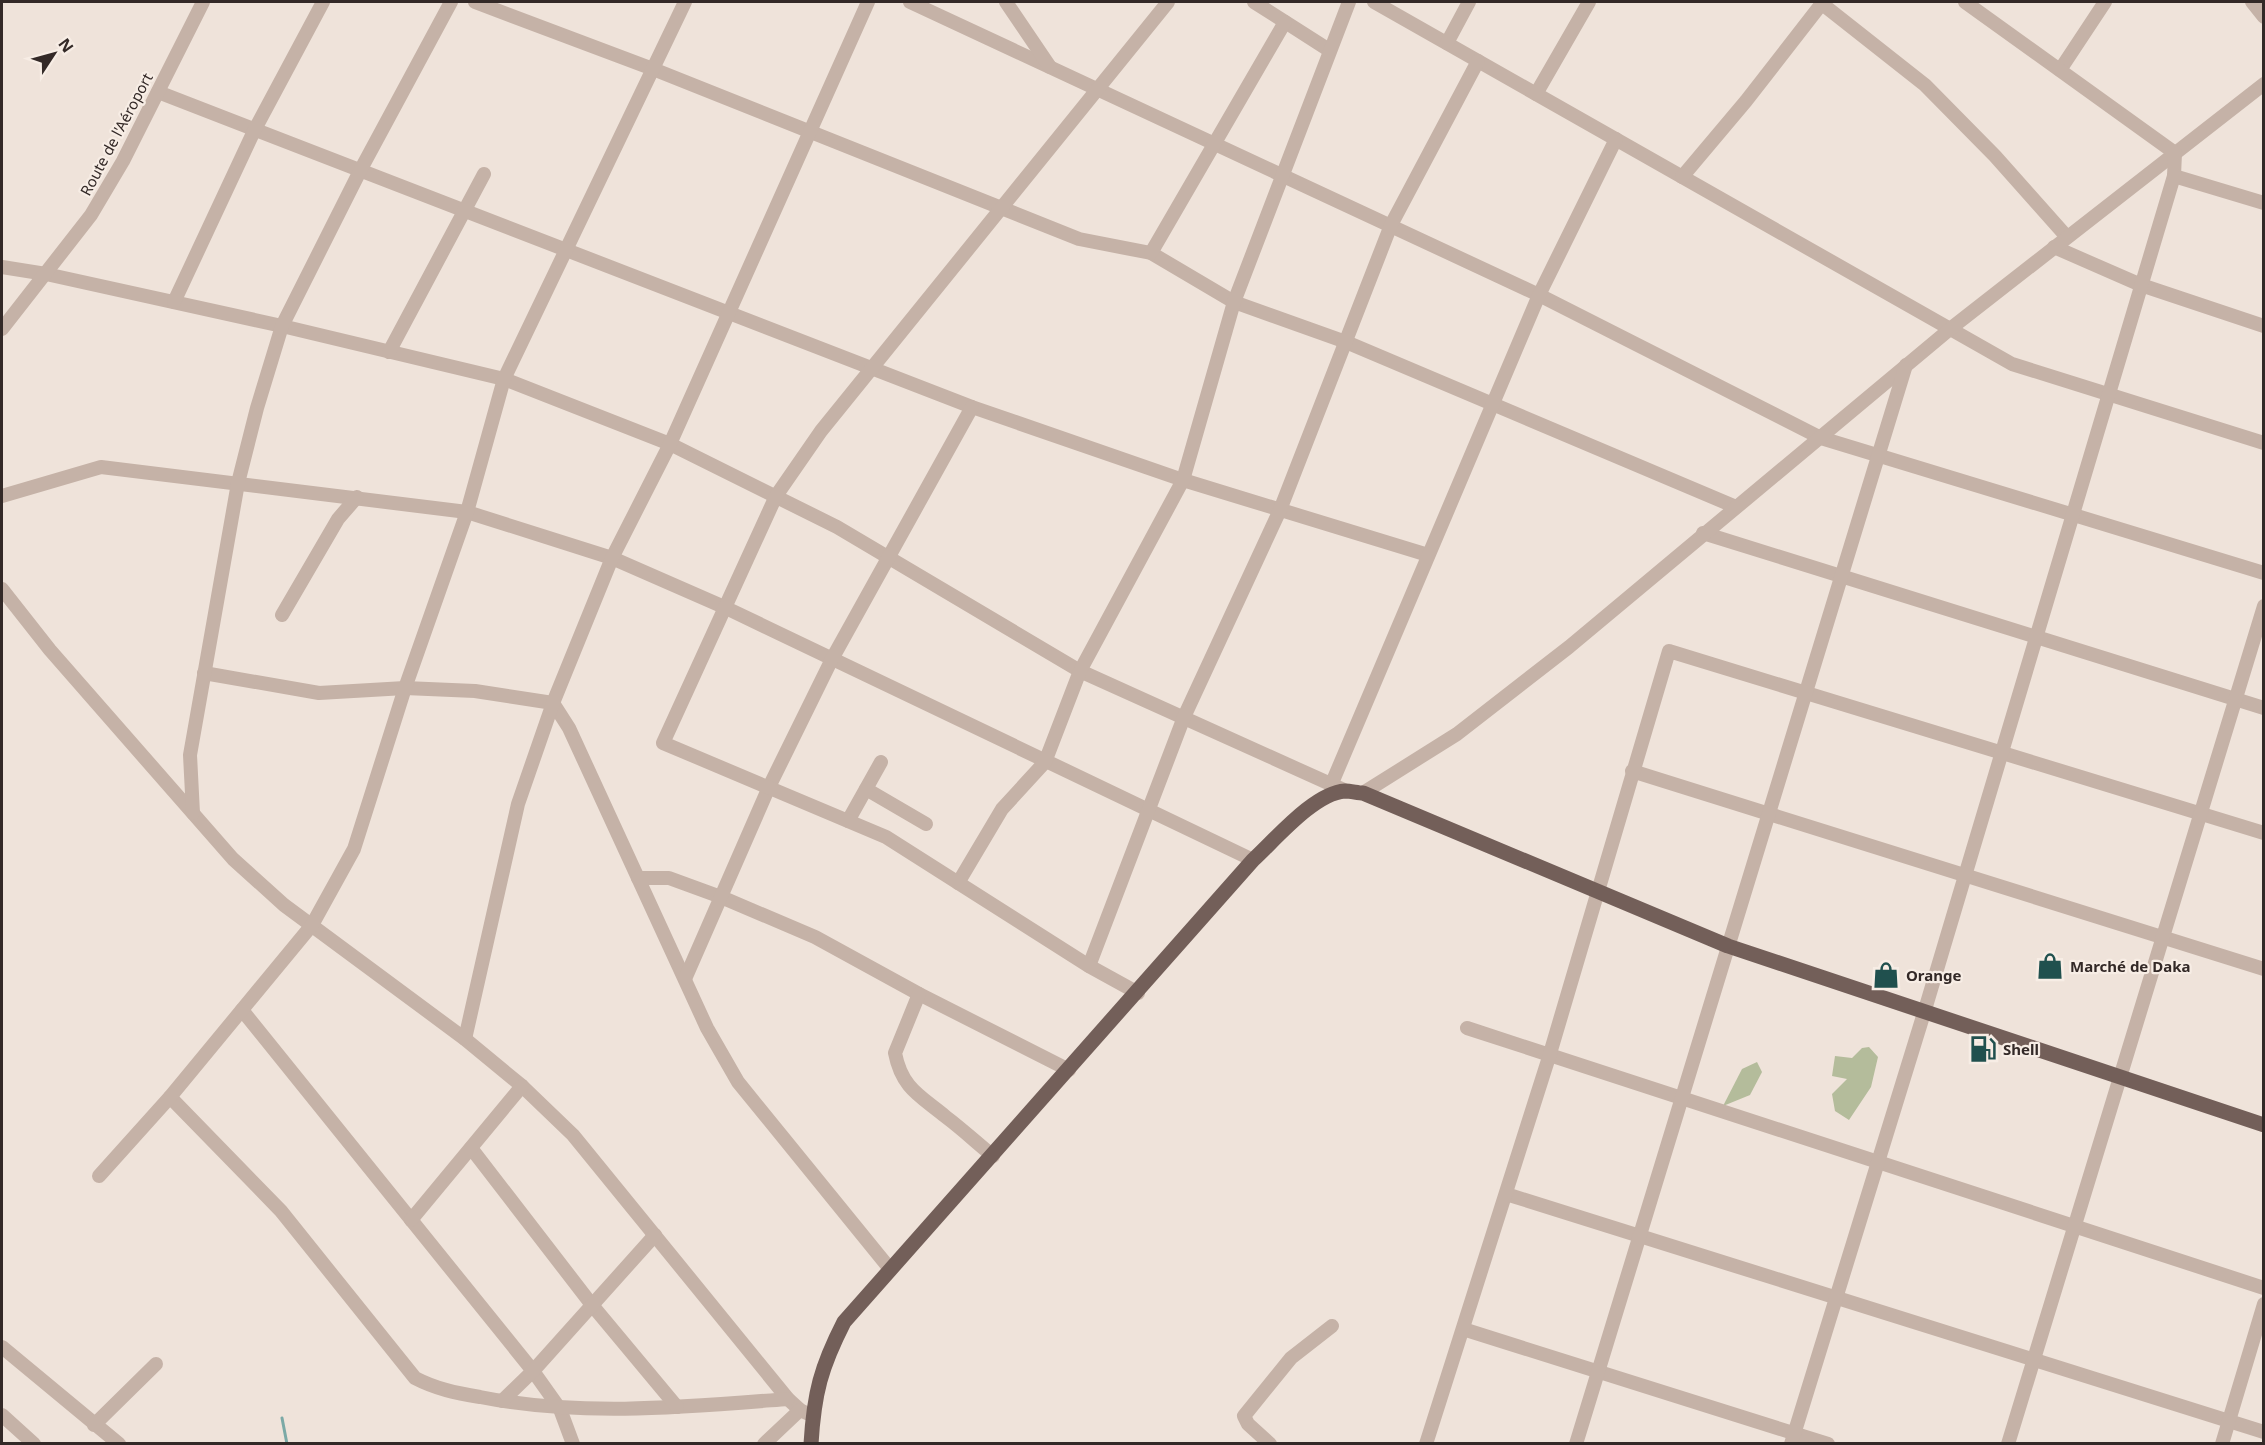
<svg xmlns="http://www.w3.org/2000/svg" width="2265" height="1445" viewBox="0 0 2265 1445" font-family="'Noto Sans',sans-serif">
  <style>
    .green { fill: #b4bc9b }
    .lines { fill: none; stroke-linecap: round; stroke-linejoin: round }
    .stream { stroke: #7ba9a6; stroke-width: 3 }
    .minor { stroke: #c5b2a7; stroke-width: 14 }
    .major { stroke: #735f59; stroke-width: 15 }
    .labels { text-anchor: middle; dominant-baseline: central; stroke-width: 4.5; stroke-linejoin: round; paint-order: stroke }
    .street-label { font-size: 15px; fill: #332927; stroke: #f7ede5 }
    .poi-label { font-size: 15px; font-weight: bold; fill: #332927; stroke: #f7ede5; text-anchor: start }
  </style>
  <rect width="100%" height="100%" fill="#efe3da"/>
  <g class="green">
    <polygon points="1869,1047 1878,1057 1871,1087 1849,1120 1835,1111 1832,1094 1847,1079 1832,1076 1835,1056 1852,1058 1862,1048"/>
    <polygon points="1757,1062 1762,1072 1750,1095 1723,1106 1742,1069"/>
  </g>
  <g class="lines">
    <polyline class="stream" points="282,1418 287,1444"/>
    <g class="minor">
      <polyline points="475,2 653,69 1079,239 1151,253 1234,302 1346,342 1736,507"/>
      <polyline points="910,2 1539,295 1821,438 2264,573"/>
      <polyline points="1006,2 1050,67"/>
      <polyline points="1254,2 1329,50"/>
      <polyline points="1374,2 2012,364 2264,443"/>
      <polyline points="2252,2 2264,17"/>
      <polyline points="1821,3 1925,85 1995,156 2067,237"/>
      <polyline points="1447,43 1469,2"/>
      <polyline points="2060,70 2105,2"/>
      <polyline points="158,92 972,407 1183,480 1428,555"/>
      <polyline points="1536,94 1589,2"/>
      <polyline points="2174,176 2264,203"/>
      <polyline points="1682,177 1746,101 1823,2"/>
      <polyline points="2054,247 2141,285 2264,326"/>
      <polyline points="1151,253 1285,22"/>
      <polyline points="2,267 46,274 282,326 504,379 670,444 837,527 1080,671 1346,791"/>
      <polyline points="174,302 254,131 323,2"/>
      <polyline points="2,329 91,215 123,161 203,2"/>
      <polyline points="389,352 484,174"/>
      <polyline points="2,496 101,467 467,512 612,558 724,607 1253,860"/>
      <polyline points="1703,533 2264,708"/>
      <polyline points="2,589 50,650 233,859 284,905 465,1039 522,1086 573,1135 788,1399 800,1410 813,1416"/>
      <polyline points="282,615 338,519 357,497"/>
      <polyline points="204,673 319,693 405,688 475,691 553,703 569,728 707,1028 738,1082 890,1269"/>
      <polyline points="1632,771 2264,969"/>
      <polyline points="1332,783 1539,295 1616,139"/>
      <polyline points="866,789 926,824"/>
      <polyline points="1363,793 1457,734 1569,647 1950,329 2264,84"/>
      <polyline points="193,813 190,755 238,483 257,408 282,326 361,169 451,2"/>
      <polyline points="848,821 881,762"/>
      <polyline points="638,878 669,878 721,897 815,937 919,994 1069,1070"/>
      <polyline points="958,883 1002,809 1045,762 1080,671 1183,480 1234,302 1349,2"/>
      <polyline points="1089,966 1184,717 1280,510 1391,225 1478,61"/>
      <polyline points="685,979 769,787 832,659 972,407"/>
      <polyline points="1138,993 1089,966 886,837 663,743 776,496 821,431 1168,2"/>
      <path d="M919,994L895,1053C902,1089 921,1096 946,1117C962,1129 977,1143 993,1156"/>
      <polyline points="242,1010 533,1371 560,1409 573,1444"/>
      <polyline points="1467,1028 2264,1288"/>
      <polyline points="465,1039 518,804 553,703 612,558 670,444 868,2"/>
      <path d="M170,1097L281,1211L415,1378C436,1389 456,1393 480,1397C581,1417 686,1407 788,1399"/>
      <polyline points="471,1148 592,1305 677,1407"/>
      <polyline points="99,1176 170,1097 312,925 354,849 405,688 467,512 504,379 685,2"/>
      <polyline points="1506,1194 2264,1432"/>
      <polyline points="411,1220 522,1086"/>
      <polyline points="1463,1329 1828,1444"/>
      <polyline points="2,1347 119,1444"/>
      <polyline points="502,1401 533,1371 655,1235"/>
      <polyline points="2,1415 34,1444"/>
      <polyline points="94,1425 156,1364"/>
      <polyline points="764,1444 800,1410"/>
      <polyline points="1270,1444 1248,1424 1244,1416 1291,1358 1332,1326"/>
      <polyline points="1426,1444 1549,1057 1669,651 2264,833"/>
      <polyline points="1576,1444 1906,365"/>
      <polyline points="1791,1444 1924,1013 2174,176 2175,153 1965,2"/>
      <polyline points="2008,1444 2264,606"/>
      <polyline points="2222,1444 2264,1304"/>
    </g>
    <path class="major" d="M811,1444C814,1393 821,1367 844,1322L1253,860C1275,840 1314,793 1345,791C1351,791 1358,793 1363,793L1728,946L2264,1125"/>
  </g>
  <defs>
    <symbol id="shop-bare" viewBox="-9 -9 18 18"><path d="M-5-2.5h2.3a2.7 3.5 0 0 1 5.4 0H5L5.5 6h-11ZM-1.5-2.5h3a1.5 2.3 0 0 0-3 0Z" fill="#20504e" stroke="#f7ede5" stroke-width="2.5" paint-order="stroke"/></symbol>
    <symbol id="fuel-bare" viewBox="-9 -9 18 18"><path d="M-5.5-6h7V0h2V4h1.3V-2.5L3-4.5l.8-.8L6-3V5H2.5V1h-1V6h-7ZM-4.2-4.7v3.2H.2V-4.7Z" fill="#20504e" stroke="#f7ede5" stroke-width="2.5" paint-order="stroke"/></symbol>
  </defs>
  <g fill-rule="evenodd">
    <use href="#shop-bare" x="2031" y="947" width="38" height="38"/>
    <use href="#shop-bare" x="1867" y="956" width="38" height="38"/>
    <use href="#fuel-bare" x="1964" y="1030" width="38" height="38"/>
  </g>
  <g class="labels">
    <g class="street-label">
      <text transform="translate(116 134) rotate(-62)">Route de l'Aéroport</text>
    </g>
    <g class="poi-label">
      <text x="2070" y="966">Marché de Daka</text>
      <text x="1906" y="975">Orange</text>
      <text x="2003" y="1049">Shell</text>
    </g>
  </g>
  <rect width="2265" height="1445" fill="none" stroke="#332927" stroke-width="6"/>
  <g transform="translate(54 54) rotate(54)" stroke="#f7ede5" stroke-width="4.5" paint-order="stroke">
  <path d="M0-4.5L10 22L0 15L-10 22Z" fill="#332927"/>
  <text y="-9" font-size="16" font-weight="bold" text-anchor="middle" fill="#332927">N</text>
  </g>
</svg>
